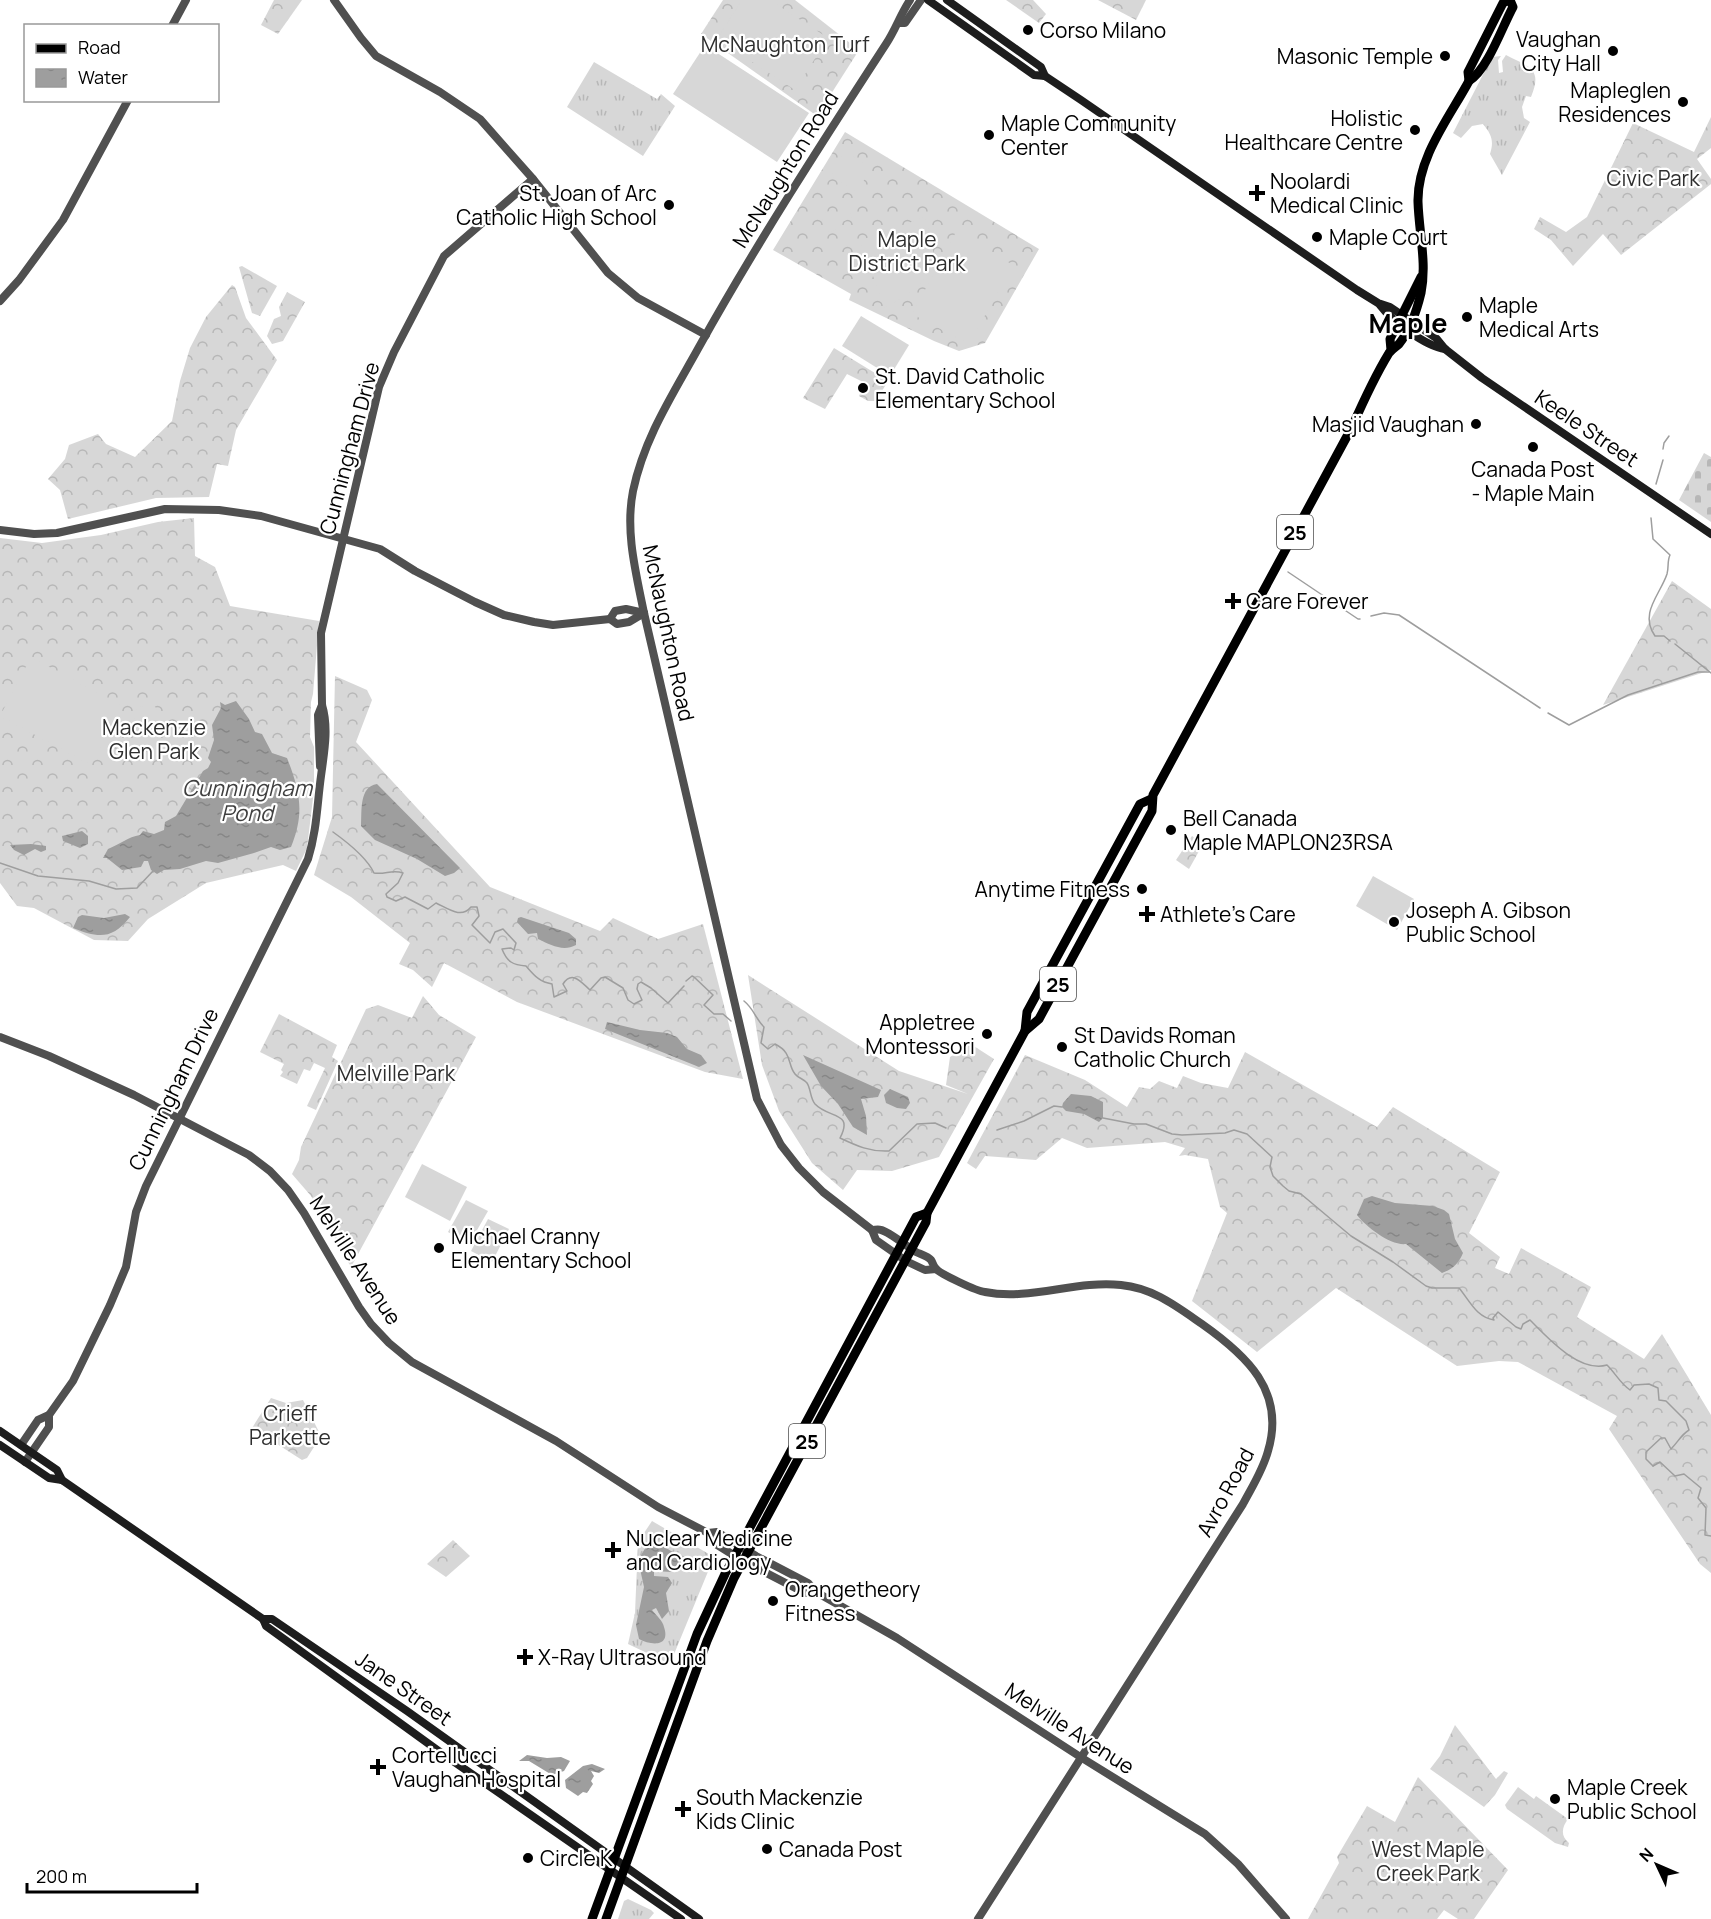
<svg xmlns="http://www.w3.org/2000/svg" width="1711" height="1919" viewBox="0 0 1711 1919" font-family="Manrope,sans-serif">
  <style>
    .grass { fill: url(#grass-tufts) }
    .forest { fill: url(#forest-crowns) }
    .cemetery { fill: url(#cemetery-stones) }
    .pitch { fill: #d7d7d7 }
    .water { fill: url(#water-ripples) }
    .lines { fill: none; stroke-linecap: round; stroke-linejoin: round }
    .stream { stroke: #9e9e9e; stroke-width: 1.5 }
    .tertiary { stroke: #505050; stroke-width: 8 }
    .secondary { stroke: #1d1d1d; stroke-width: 8 }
    .primary { stroke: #000; stroke-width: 9 }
    .poi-dot { fill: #000; stroke: #fff; stroke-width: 2 }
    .labels { text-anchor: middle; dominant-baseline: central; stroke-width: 4.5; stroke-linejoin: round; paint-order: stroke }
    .shield { fill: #fff; stroke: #4c4c4c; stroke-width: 1.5 }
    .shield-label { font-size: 20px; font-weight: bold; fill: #000 }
    .poi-label { font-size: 21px; fill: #000; stroke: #fff; text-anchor: start }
    .park-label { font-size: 21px; fill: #2e2e2e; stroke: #fff }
    .street-label { font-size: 21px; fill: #000; stroke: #fff }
    .water-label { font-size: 22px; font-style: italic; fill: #3f3f3f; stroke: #fff }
    .district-label { font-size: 27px; font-weight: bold; fill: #000; stroke: #fff }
  </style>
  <defs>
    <pattern id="grass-tufts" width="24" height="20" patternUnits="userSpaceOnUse" patternTransform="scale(1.5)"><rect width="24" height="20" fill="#d7d7d7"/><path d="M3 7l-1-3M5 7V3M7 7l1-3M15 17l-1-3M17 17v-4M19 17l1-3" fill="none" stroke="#b7b7b7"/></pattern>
    <pattern id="forest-crowns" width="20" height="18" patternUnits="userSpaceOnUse" patternTransform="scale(1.5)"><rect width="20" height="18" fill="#d7d7d7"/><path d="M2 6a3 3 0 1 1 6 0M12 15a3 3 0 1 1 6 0" fill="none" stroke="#b7b7b7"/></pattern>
    <pattern id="cemetery-stones" width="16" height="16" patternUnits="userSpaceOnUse" patternTransform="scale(1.5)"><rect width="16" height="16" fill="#d7d7d7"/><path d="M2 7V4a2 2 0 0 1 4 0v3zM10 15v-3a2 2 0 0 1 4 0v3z" fill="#b7b7b7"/></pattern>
    <pattern id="water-ripples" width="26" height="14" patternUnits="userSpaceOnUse" patternTransform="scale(1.5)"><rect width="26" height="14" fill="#9e9e9e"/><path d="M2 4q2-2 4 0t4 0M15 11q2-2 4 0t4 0" fill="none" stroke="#868686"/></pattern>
  </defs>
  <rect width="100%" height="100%" fill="#fff"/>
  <g class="grass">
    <path d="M1506,55C1529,67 1543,68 1531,97L1526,96L1522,107L1524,118L1530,122L1502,175L1490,154C1494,141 1492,135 1483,124L1472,126L1461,138L1453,133L1492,57L1501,56L1498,60L1499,73L1503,72L1502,61Z"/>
    <polygon points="594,62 657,99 661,94 675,106 643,156 567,107"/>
    <polygon points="652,1521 714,1557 670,1664 628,1644 635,1613 638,1542"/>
    <polygon points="628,1899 651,1910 654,1913 649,1919 618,1919 624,1901"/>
  </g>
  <g class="forest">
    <polygon points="274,0 302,0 278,34 261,25"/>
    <polygon points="723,0 795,0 859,50 817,116 701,34"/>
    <polygon points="1006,0 1033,0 1046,14 1039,23"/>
    <polygon points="1098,0 1146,0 1136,20"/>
    <polygon points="1711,117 1711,148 1697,159 1711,179 1711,184 1621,255 1603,234 1573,266 1551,240 1534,229 1540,217 1566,232 1587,217 1633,123 1694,152"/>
    <polygon points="845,132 1039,249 985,343 959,351 934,341 849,300 851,294 773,250"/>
    <polygon points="242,266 277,286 260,316 252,313 239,267"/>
    <polygon points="232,285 235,287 246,318 277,360 236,430 228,466 217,464 209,497 156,498 68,519 60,490 48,479 65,459 69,445 98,434 106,444 135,457 172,421 180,381 190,348 206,317"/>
    <polygon points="287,292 305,302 283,341 272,344 267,336 274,319 281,316 279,307"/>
    <polygon points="834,348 888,381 876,401 868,401 859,396 865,383 847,374 825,409 803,398"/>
    <polygon points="194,518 195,556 215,567 230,606 319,621 313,694 311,702 310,737 314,747 314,790 307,848 296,871 283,865 206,883 148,919 128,941 94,940 34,908 17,906 0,883 0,538 42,543 101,535 158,522"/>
    <polygon points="1672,581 1711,609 1711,670 1603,705"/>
    <polygon points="335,676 367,690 372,700 356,742 490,887 600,931 613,918 658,939 703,924 743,1079 705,1072 517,1002 444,963 432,987 413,970 399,964 410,943 351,897 314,875 332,817"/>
    <polygon points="1192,836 1203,844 1189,869 1176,860"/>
    <polygon points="748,975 899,1071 968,1094 946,1085 950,1057 961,1050 966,1041 994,1059 939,1157 892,1171 857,1170 843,1190 812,1163 779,1111 762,1065"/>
    <polygon points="423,996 439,1015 476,1037 351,1267 311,1196 292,1174 299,1160 301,1147 366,1009 378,1005 412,1018"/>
    <polygon points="279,1014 337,1045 332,1057 338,1061 316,1110 307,1106 325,1068 314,1063 310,1071 304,1069 297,1084 280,1076 283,1072 281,1070 284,1064 260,1052"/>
    <polygon points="1245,1052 1377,1127 1393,1107 1500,1172 1469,1233 1500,1257 1495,1268 1509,1274 1521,1248 1591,1287 1577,1317 1644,1359 1662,1334 1711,1415 1711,1573 1700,1564 1609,1429 1617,1416 1518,1362 1499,1361 1457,1366 1336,1288 1257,1352 1192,1301 1227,1213 1220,1207 1208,1159 1185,1155 1179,1156 1185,1148 1165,1142 1087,1148 1062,1138 1036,1160 985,1156 976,1169 967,1163 1025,1055 1085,1080 1127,1107 1139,1087 1150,1089 1159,1081 1177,1088 1183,1076 1201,1083 1228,1088"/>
    <polygon points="271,1398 286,1403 303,1400 321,1436 307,1458 302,1460 252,1428"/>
    <polygon points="453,1540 470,1556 446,1577 427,1564"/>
    <polygon points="1455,1725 1496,1779 1504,1771 1508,1773 1495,1795 1484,1807 1430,1769 1440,1756"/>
    <polygon points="1418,1777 1508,1870 1474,1919 1458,1919 1444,1910 1437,1919 1308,1919 1339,1863 1337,1857 1367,1806 1395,1822"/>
    <path d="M1518,1787L1534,1799L1536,1796L1568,1819C1562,1827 1560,1836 1569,1843L1568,1847L1555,1843L1507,1809L1505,1805Z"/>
  </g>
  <polygon class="cemetery" points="1704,453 1711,457 1711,522 1679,500"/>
  <g class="pitch">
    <polygon points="742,0 770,0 828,38 795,90 717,39"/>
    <polygon points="705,45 809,113 777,162 673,94"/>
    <polygon points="844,152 872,167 857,192 831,176"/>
    <polygon points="834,210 838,214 850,210 852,218 841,222 840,228 829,232 822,220 823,213"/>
    <path d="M925,217C928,228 933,239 933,250C936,279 907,296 885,308L861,244L864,239Z"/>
    <polygon points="956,232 1013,265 969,344 912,314"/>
    <polygon points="861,316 909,345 890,376 842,346"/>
    <polygon points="31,657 123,707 91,765 0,716"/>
    <polygon points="152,701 169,732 148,743 131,712"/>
    <polygon points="1373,876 1414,899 1397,930 1356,906"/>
    <polygon points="422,1164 467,1187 450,1221 405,1197"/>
    <polygon points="466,1200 488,1211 469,1244 448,1232"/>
    <polygon points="488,1219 509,1229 492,1262 471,1251"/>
    <polygon points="1436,1813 1457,1834 1465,1858 1456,1890 1407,1875 1401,1870 1410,1841"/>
  </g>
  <g class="water">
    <path d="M236,701L249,719L255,732L262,734L272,753L287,758C300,791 305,813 291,847L280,850L271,847L254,853L218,863L206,861L180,869L164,870L157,874L151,870L148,861H144L141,867L122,870L107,858H103L108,849C120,844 128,837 140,835L143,831L154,834L164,830L165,822L176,816L203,771L208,768L211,762L208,758L214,740L212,725L221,708L220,702L225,705Z"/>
    <path d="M377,784L460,868L454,873L445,876L417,859L375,840L361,826C362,810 359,787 377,784Z"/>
    <polygon points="82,831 88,836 88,844 80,848 63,841 62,836"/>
    <polygon points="31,844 46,846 46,850 41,852 35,849 24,855 14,850 10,845"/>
    <path d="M125,914L130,917C112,940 98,938 73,928L78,917L82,915L104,918Z"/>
    <path d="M521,917L569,933L576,939V945C563,952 551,945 538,939L537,933L528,934L517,922L518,918Z"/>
    <polygon points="607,1022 640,1030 667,1033 677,1037 687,1049 701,1055 707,1063 699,1067 605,1029"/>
    <polygon points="803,1055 881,1090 878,1097 861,1099 866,1116 867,1135 853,1127 838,1104 821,1086"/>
    <polygon points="890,1089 908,1097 910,1103 906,1109 897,1108 886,1103 884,1095"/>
    <polygon points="1071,1094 1091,1096 1103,1102 1103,1118 1099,1122 1084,1114 1066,1111 1062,1107 1063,1103"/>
    <path d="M1372,1196L1395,1203L1433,1206L1444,1210L1449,1214L1455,1239L1463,1253C1459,1263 1453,1269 1442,1273L1406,1244C1391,1246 1366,1227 1357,1215L1364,1199Z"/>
    <path d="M655,1541L671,1551L697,1562L692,1567L688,1566L672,1572L654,1571V1576L668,1577L672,1583L666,1593L669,1611L662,1619L656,1608L652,1610C656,1615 663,1621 664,1627C671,1648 650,1645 639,1639L636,1625L644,1587L638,1560L649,1542Z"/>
    <polygon points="527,1755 547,1758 561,1757 570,1761 564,1771 552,1775 529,1761 519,1761"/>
    <polygon points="592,1764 605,1769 599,1773 591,1771 594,1776 591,1781 593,1784 587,1793 583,1792 578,1796 566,1788 565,1780 583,1766"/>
  </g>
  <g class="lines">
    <g class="stream">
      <polyline points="1663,449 1664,443 1669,436"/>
      <polyline points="1656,484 1663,460"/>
      <path d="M1651,518L1653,539L1670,555C1667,561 1669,567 1667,574C1660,595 1639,613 1655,636H1664L1670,641"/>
      <polyline points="1288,572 1358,619 1360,619"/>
      <polyline points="1371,616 1384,613 1399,615 1540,708"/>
      <polyline points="1675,644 1711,673"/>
      <polyline points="1548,713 1569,725 1628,695 1698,672 1709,672"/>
      <path d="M333,832C347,842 367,858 374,873C385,875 392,869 403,873L398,883L386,894L387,897L396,901L405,897L428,909L436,903C449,909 461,919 471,907H477L479,916L472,925L490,943L495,932L503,929L516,943L514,950L511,948L502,949C507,962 513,965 526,966C534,975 539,982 552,984L554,997L567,991L563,984C572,970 581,982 590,990L601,978L605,977L623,988L628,1000L634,1004L642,1000L637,989L638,984L641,982L651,988L668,1003L684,986"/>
      <polyline points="0,863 38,876 89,881 116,889 137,888 153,871"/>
      <polyline points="686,981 692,976 694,977 713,995 704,1005 714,1014 723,1014 731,1021"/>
      <path d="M744,1001C754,1009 755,1018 764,1027L761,1043L768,1049L775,1044C793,1053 787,1064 795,1074C798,1078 804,1079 807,1083C811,1089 810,1098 815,1104C829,1119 854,1111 840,1138C857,1146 870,1152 889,1151L917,1124L935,1123L946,1128"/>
      <path d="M1103,1118L1134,1124H1146L1172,1134L1182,1135L1225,1133L1234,1130L1247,1134L1272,1157L1270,1167L1273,1176L1283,1186L1289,1191L1301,1194L1351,1236L1393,1262L1426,1286L1432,1288H1459C1470,1301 1476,1317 1494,1320L1493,1318L1498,1312L1516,1327L1521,1329L1523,1324L1530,1320C1548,1338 1579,1373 1607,1365C1616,1374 1620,1383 1630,1390L1634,1385L1649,1384L1658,1388L1659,1400L1666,1401L1686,1421L1689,1430C1681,1435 1678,1442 1671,1449L1665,1438H1661L1646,1452V1459L1653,1466L1660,1462L1675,1476L1684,1474L1701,1488L1698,1498L1706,1508L1705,1535L1711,1536"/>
      <polyline points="997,1130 1024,1121 1054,1106 1062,1107"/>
    </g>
    <g class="tertiary">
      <polyline points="334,0 361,38 376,56 440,92 480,119 533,179 608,273 638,298 706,335"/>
      <path d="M910,0C900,15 896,29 886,44C821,144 757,243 699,347C673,394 644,438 633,491C625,532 636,573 644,613L757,1099L781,1145L799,1168L823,1192L872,1230L876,1240L906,1261L925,1270L936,1269"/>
      <polyline points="899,23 905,23 921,0"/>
      <polyline points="172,26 186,0"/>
      <polyline points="0,301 19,280 63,220 128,100"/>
      <polyline points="0,530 34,534 57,533 165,509 219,510 261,516 380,549 415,571 475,602 504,615 534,622 553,625 610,619 617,624 629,622 644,613"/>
      <polyline points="610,619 615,611 626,609 644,613"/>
      <polyline points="320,766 318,715 322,705"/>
      <polyline points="0,1037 49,1056 134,1095 249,1155 270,1171 288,1190 304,1213 359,1307 371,1324 389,1343 412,1362 556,1441 658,1507 708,1533 717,1532 756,1556 808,1583 816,1592 897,1638 1082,1758 1205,1834 1238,1864 1286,1919"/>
      <path d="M872,1230C875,1230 878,1229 881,1230C890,1232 907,1247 916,1252C920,1254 928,1256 931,1260C933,1263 933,1266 936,1269C941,1274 976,1291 985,1292C1030,1301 1076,1280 1121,1285C1153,1288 1176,1306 1202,1324C1246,1355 1286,1391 1268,1451C1263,1470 1252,1487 1243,1504L978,1919"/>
      <polyline points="21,1445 38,1420 49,1415"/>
      <path d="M25,1462L49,1427V1415L73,1381L110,1305L126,1267L136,1212L146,1186L308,859C317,830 317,805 321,776C324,753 329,728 322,705L321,633L379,387L394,352L444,256L533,179"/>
      <polyline points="708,1533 711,1541 743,1561 805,1593 816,1592"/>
    </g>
    <g class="secondary">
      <polyline points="928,0 1034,75 1045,76 1081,100 1357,290 1378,303 1390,307 1436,338 1445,349 1482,378 1711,534"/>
      <polyline points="947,0 1041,67 1045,76"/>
      <path d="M1380,305C1392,321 1425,346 1445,349"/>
      <polyline points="0,1431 57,1470 62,1480"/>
      <polyline points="0,1445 49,1478 62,1480 263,1619 266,1626 440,1752 681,1919"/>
      <polyline points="263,1619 272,1619 407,1711 699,1919"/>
    </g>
    <g class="primary">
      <polyline points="1469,81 1468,72 1503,3 1509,0"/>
      <polyline points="1391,350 1390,339 1421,277"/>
      <polyline points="1025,1031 1027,1012 1140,804 1151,799"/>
      <polyline points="592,1919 697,1634 725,1574 916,1217 927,1213"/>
      <path d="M606,1919L707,1641L734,1578L926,1222L927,1213L1025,1031L1039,1019L1152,811L1153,795L1352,427C1363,402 1375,376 1389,353C1392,349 1396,347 1399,344C1410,330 1417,310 1421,293C1427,263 1419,233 1418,202C1417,158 1449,118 1469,81C1488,69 1502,27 1513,7L1510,0"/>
    </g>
  </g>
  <g class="poi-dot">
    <circle cx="1028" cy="30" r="6"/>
    <circle cx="1613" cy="51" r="6"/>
    <circle cx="1445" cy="56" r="6"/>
    <circle cx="1683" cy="102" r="6"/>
    <circle cx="1415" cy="130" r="6"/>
    <circle cx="989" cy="135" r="6"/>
    <path d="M1254 184h6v6h6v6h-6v6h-6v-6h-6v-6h6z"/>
    <circle cx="669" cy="205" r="6"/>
    <circle cx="1317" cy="237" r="6"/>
    <circle cx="1467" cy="317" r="6"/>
    <circle cx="863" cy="388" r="6"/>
    <circle cx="1476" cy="424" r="6"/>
    <circle cx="1533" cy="447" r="6"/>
    <path d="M1230 592h6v6h6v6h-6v6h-6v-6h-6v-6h6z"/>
    <circle cx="1171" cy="830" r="6"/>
    <circle cx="1142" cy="889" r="6"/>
    <path d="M1144 905h6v6h6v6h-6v6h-6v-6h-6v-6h6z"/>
    <circle cx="1394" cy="922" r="6"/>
    <circle cx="987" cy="1034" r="6"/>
    <circle cx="1062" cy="1047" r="6"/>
    <circle cx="439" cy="1248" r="6"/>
    <path d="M610 1541h6v6h6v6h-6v6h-6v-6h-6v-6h6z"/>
    <circle cx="773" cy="1601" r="6"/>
    <path d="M522 1648h6v6h6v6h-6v6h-6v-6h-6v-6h6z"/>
    <path d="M375 1758h6v6h6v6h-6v6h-6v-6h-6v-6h6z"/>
    <circle cx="1555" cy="1799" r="6"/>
    <path d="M680 1800h6v6h6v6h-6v6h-6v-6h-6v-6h6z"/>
    <circle cx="767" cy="1849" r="6"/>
    <circle cx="528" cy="1858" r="6"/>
  </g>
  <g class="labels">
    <g class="shield">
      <rect x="1277" y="515" width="36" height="34" rx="4.5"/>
      <rect x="1040" y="967" width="36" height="34" rx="4.5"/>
      <rect x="789" y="1424" width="36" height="34" rx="4.5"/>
    </g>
    <g class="shield-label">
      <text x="1295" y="532">25</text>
      <text x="1058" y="984">25</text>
      <text x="807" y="1441">25</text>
    </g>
    <g class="poi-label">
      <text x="1040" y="30">Corso Milano</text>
      <text x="1601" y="39" text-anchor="end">Vaughan<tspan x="1601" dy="24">City Hall</tspan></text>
      <text x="1433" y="56" text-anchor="end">Masonic Temple</text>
      <text x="1671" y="90" text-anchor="end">Mapleglen<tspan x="1671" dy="24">Residences</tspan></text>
      <text x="1403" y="118" text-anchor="end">Holistic<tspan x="1403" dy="24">Healthcare Centre</tspan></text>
      <text x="1001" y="123">Maple Community<tspan x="1001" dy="24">Center</tspan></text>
      <text x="1270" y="181">Noolardi<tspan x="1270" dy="24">Medical Clinic</tspan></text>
      <text x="657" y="193" text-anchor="end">St. Joan of Arc<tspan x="657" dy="24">Catholic High School</tspan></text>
      <text x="1329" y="237">Maple Court</text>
      <text x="1479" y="305">Maple<tspan x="1479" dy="24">Medical Arts</tspan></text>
      <text x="875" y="376">St. David Catholic<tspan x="875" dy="24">Elementary School</tspan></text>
      <text x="1464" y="424" text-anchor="end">Masjid Vaughan</text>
      <text x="1533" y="469" text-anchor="middle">Canada Post<tspan x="1533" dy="24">- Maple Main</tspan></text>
      <text x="1246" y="601">Care Forever</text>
      <text x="1183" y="818">Bell Canada<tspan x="1183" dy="24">Maple MAPLON23RSA</tspan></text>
      <text x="1130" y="889" text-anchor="end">Anytime Fitness</text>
      <text x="1406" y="910">Joseph A. Gibson<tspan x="1406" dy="24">Public School</tspan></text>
      <text x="1160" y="914">Athlete's Care</text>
      <text x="975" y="1022" text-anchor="end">Appletree<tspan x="975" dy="24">Montessori</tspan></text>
      <text x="1074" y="1035">St Davids Roman<tspan x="1074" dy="24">Catholic Church</tspan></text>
      <text x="451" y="1236">Michael Cranny<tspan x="451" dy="24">Elementary School</tspan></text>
      <text x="626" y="1538">Nuclear Medicine<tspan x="626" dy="24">and Cardiology</tspan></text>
      <text x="785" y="1589">Orangetheory<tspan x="785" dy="24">Fitness</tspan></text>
      <text x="538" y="1657">X-Ray Ultrasound</text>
      <text x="392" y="1755">Cortellucci<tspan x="392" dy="24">Vaughan Hospital</tspan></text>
      <text x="1567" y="1787">Maple Creek<tspan x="1567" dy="24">Public School</tspan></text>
      <text x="696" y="1797">South Mackenzie<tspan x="696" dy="24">Kids Clinic</tspan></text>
      <text x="779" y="1849">Canada Post</text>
      <text x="540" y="1858">Circle K</text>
    </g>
    <g class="park-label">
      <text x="785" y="44">McNaughton Turf</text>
      <text x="1653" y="178">Civic Park</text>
      <text x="907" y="239">Maple<tspan x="907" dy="24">District Park</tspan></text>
      <text x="154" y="727">Mackenzie<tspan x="154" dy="24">Glen Park</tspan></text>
      <text x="396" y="1073">Melville Park</text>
      <text x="290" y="1413">Crieff<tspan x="290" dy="24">Parkette</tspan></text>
      <text x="1428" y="1849">West Maple<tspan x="1428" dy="24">Creek Park</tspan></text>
    </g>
    <g class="street-label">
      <text transform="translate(785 169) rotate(-58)">McNaughton Road</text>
      <text transform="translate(1587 428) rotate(34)">Keele Street</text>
      <text transform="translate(349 448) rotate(-75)">Cunningham Drive</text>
      <text transform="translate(669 633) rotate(78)">McNaughton Road</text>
      <text transform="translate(173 1089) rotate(-64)">Cunningham Drive</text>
      <text transform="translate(356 1260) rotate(57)">Melville Avenue</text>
      <text transform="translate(1225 1492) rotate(-62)">Avro Road</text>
      <text transform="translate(404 1688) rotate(35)">Jane Street</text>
      <text transform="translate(1070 1728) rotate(33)">Melville Avenue</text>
    </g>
    <g class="water-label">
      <text x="247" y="788">Cunningham<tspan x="247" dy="25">Pond</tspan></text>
    </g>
    <g class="district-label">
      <text x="1408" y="322">Maple</text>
    </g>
  </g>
  <rect x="24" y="24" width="195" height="78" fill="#ffffff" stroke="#999999" stroke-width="1.5"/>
  <rect x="36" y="44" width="30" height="9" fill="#000000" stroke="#999999" stroke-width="1.5"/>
  <text x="78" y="54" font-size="18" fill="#000000">Road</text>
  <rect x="36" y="69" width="30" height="18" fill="url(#water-ripples)" stroke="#999999" stroke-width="1.5"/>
  <text x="78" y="84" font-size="18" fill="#000000">Water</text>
  <g transform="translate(1657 1865) rotate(314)" stroke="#ffffff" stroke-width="4.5" paint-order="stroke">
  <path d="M0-4.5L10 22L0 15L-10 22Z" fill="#000000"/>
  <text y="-9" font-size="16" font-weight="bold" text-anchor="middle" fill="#000000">N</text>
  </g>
  <path d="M27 1883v9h170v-9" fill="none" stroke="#000000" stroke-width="3"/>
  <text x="36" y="1883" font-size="18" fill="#000000" stroke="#ffffff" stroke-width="4.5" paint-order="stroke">200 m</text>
</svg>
